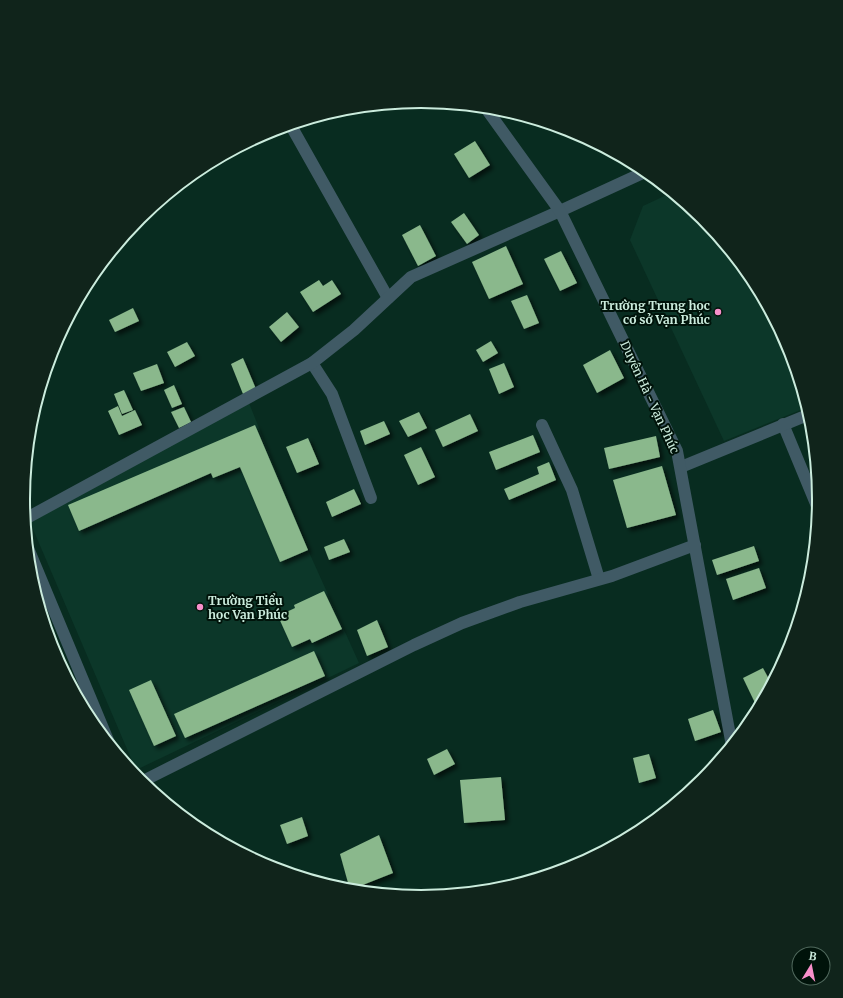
<svg xmlns="http://www.w3.org/2000/svg" width="843" height="998" viewBox="0 0 843 998" font-family="Merriweather,serif">
  <style>
    .built { fill: #0c3729 }
    .building { fill: #8ab88c; filter: url(#shadow) }
    .lines { fill: none; stroke-linecap: round; stroke-linejoin: round }
    .minor { stroke: #405a65; stroke-width: 12 }
    .tertiary { stroke: #405a65; stroke-width: 12 }
    .poi-dot { fill: #f890cb; stroke: #00130a; stroke-width: 1.5 }
    .labels { text-anchor: middle; dominant-baseline: central; stroke-width: 4; stroke-linejoin: round; paint-order: stroke }
    .poi-label { font-size: 12px; font-weight: bold; fill: #cbecdd; stroke: #00130a; text-anchor: end }
    .street-label { font-size: 12px; fill: #cbecdd; stroke: #00130a }
    .rim { fill: none; stroke: #cbecdd; stroke-width: 2 }
  </style>
  <defs>
    <filter id="shadow"><feDropShadow dx="3.5" dy="3.5" stdDeviation="2" flood-color="#0009"/></filter>
  </defs>
  <rect width="100%" height="100%" fill="#082c20"/>
  <g class="built">
    <polygon points="673,192 703,217 753,278 790,347 808,407 724,441 630,240 643,206"/>
    <polygon points="249,403 308,550 359,663 136,770 30,522"/>
  </g>
  <g class="building">
    <polygon points="475,141 490,165 469,178 454,154"/>
    <polygon points="464,213 479,235 467,244 451,222"/>
    <polygon points="420,225 436,256 418,266 402,235"/>
    <polygon points="506,246 523,284 489,299 472,262"/>
    <polygon points="561,251 577,283 560,291 544,259"/>
    <polygon points="319,280 323,286 332,280 341,294 313,312 300,292"/>
    <polygon points="527,295 539,323 524,329 511,301"/>
    <polygon points="133,308 139,321 115,332 109,320"/>
    <polygon points="287,312 299,327 281,342 269,327"/>
    <polygon points="491,341 498,353 483,362 476,350"/>
    <polygon points="187,342 195,356 175,367 167,352"/>
    <polygon points="610,350 624,378 597,393 583,365"/>
    <polygon points="243,358 256,389 243,394 231,364"/>
    <polygon points="504,363 514,387 499,394 489,369"/>
    <polygon points="157,364 164,383 141,391 133,373"/>
    <polygon points="174,385 182,404 172,408 164,390"/>
    <polygon points="124,390 133,410 122,414 114,394"/>
    <polygon points="118,406 122,416 135,410 142,425 119,435 108,411"/>
    <polygon points="184,407 191,422 179,428 171,412"/>
    <polygon points="419,412 427,428 408,437 399,421"/>
    <polygon points="470,414 478,431 443,447 435,430"/>
    <polygon points="384,421 390,434 365,445 360,431"/>
    <polygon points="255,425 308,550 280,562 240,467 213,478 211,473 79,531 68,505"/>
    <polygon points="533,435 540,452 496,470 489,452"/>
    <polygon points="656,436 660,457 609,469 604,448"/>
    <polygon points="308,438 319,464 297,473 286,447"/>
    <polygon points="421,447 435,477 418,485 404,455"/>
    <polygon points="549,462 556,480 509,500 504,489 539,474 537,467"/>
    <polygon points="662,466 676,515 627,528 613,480"/>
    <polygon points="354,489 361,504 332,517 326,502"/>
    <polygon points="344,539 350,552 329,560 324,547"/>
    <polygon points="754,546 759,561 717,575 712,560"/>
    <polygon points="759,568 766,588 733,600 726,579"/>
    <polygon points="324,591 342,629 312,643 310,639 292,647 278,616 295,608 294,605"/>
    <polygon points="377,620 388,647 367,656 357,630"/>
    <polygon points="314,651 325,676 185,738 174,714"/>
    <polygon points="763,668 772,685 761,704 757,707 743,678"/>
    <polygon points="151,680 176,736 154,746 129,690"/>
    <polygon points="713,710 721,732 695,741 688,719"/>
    <polygon points="447,749 455,764 434,775 427,759"/>
    <polygon points="649,754 656,778 639,783 633,758"/>
    <polygon points="711,771 703,781 702,782 700,774"/>
    <polygon points="501,777 505,820 464,823 460,780"/>
    <polygon points="302,817 308,836 287,844 280,825"/>
    <polygon points="379,835 393,873 350,890 340,854"/>
  </g>
  <g class="lines">
    <g class="minor">
      <polyline points="290,124 388,298"/>
      <polyline points="312,363 332,394 371,498"/>
      <polyline points="783,424 819,511"/>
      <polyline points="542,425 572,490 599,579"/>
      <polyline points="681,467 810,414"/>
      <polyline points="25,519 312,363 354,330 411,277 560,211 647,171"/>
      <polyline points="28,548 110,745"/>
      <polyline points="141,782 414,645 462,623 520,602 612,576 695,545"/>
    </g>
    <polyline class="tertiary" points="485,107 560,211 677,451 732,746"/>
  </g>
  <g class="poi-dot">
    <circle cx="718" cy="312" r="4"/>
    <circle cx="200" cy="607" r="4"/>
  </g>
  <g class="labels">
    <g class="poi-label">
      <text x="710" y="305">Trường Trung học<tspan x="710" dy="14">cơ sở Vạn Phúc</tspan></text>
      <text x="208" y="600" text-anchor="start">Trường Tiểu<tspan x="208" dy="14">học Vạn Phúc</tspan></text>
    </g>
    <g class="street-label">
      <text transform="translate(650 397) rotate(65)">Duyên Hà - Vạn Phúc</text>
    </g>
  </g>
  <path d="M0 0H843V998H0ZM30 499a391 391 0 1 1 782 0a391 391 0 1 1-782 0Z" fill="#10241b" fill-rule="evenodd"/>
  <path class="rim" d="M30 499a391 391 0 1 1 782 0a391 391 0 1 1-782 0Z"/>
  <g transform="translate(811 966) rotate(10)"><circle r="19" fill="#00130a" stroke="#516a5e"/>
  <path d="M0-3L7 15L0 10L-7 15Z" fill="#f890cb"/>
  <text y="-6" font-size="11" font-weight="bold" text-anchor="middle" fill="#cbecdd">B</text>
  </g>
</svg>
